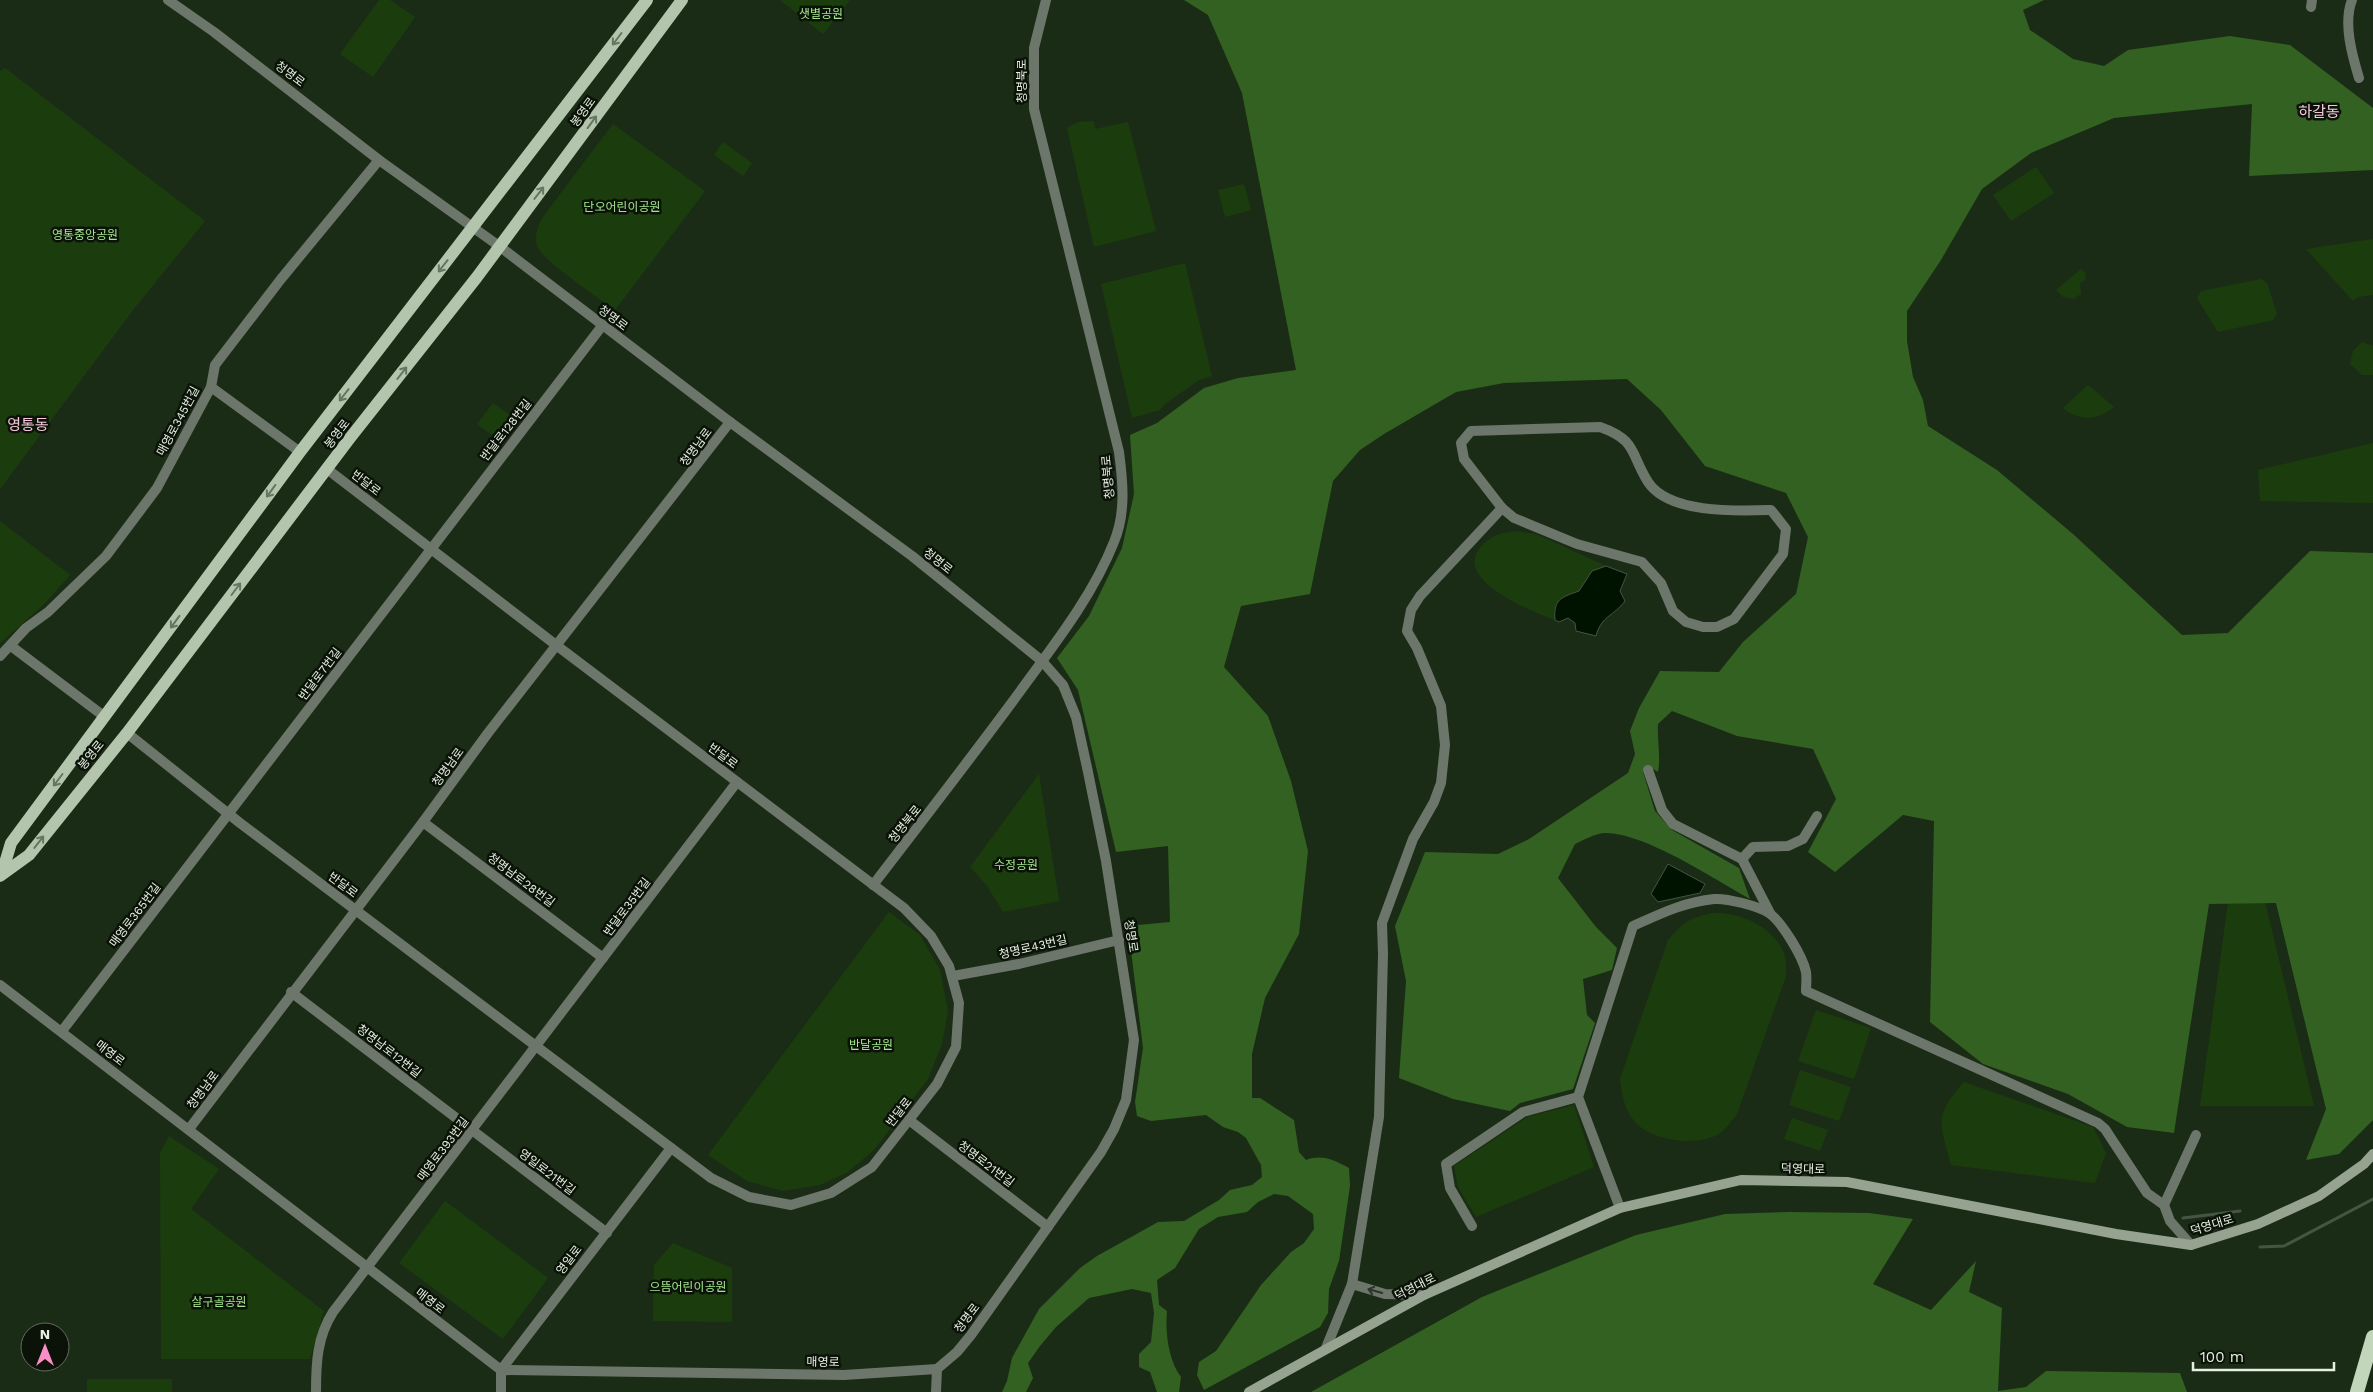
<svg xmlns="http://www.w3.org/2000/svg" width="2373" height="1392" viewBox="0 0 2373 1392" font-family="'Work Sans','Noto Sans KR',sans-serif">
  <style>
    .green { fill: #1b3d0e }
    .forest { fill: #326121 }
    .water { fill: #001200; stroke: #455544 }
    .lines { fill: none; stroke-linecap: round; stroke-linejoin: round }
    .stream { stroke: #455544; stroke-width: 3 }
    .minor { stroke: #6d766a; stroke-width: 10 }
    .tertiary { stroke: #6d766a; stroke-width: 10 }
    .secondary { stroke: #95a390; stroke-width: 10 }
    .primary { stroke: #b3c6ad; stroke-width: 12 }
    .trunk { stroke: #c1d6ba; stroke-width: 14 }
    .oneway { stroke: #677563 }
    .oneway2 { stroke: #2d352a }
    .labels { text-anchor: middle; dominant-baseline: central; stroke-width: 5; stroke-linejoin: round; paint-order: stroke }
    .park-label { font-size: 12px; fill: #a2e58c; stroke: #0b1208 }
    .street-label { font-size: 12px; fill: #e5f0e1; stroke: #0b1208 }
    .quarter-label { font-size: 15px; fill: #f6c7dd; stroke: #0b1208 }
  </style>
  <rect width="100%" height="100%" fill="#1b2c16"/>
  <g class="green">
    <polygon points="379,0 390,0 415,17 373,77 340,54"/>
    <polygon points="780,0 850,0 823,34"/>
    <polygon points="5,68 205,221 133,310 0,489 0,71"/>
    <polygon points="1094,121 1095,129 1128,122 1156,231 1094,247 1067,128 1078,122"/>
    <path d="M613,124L705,191L615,310C600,299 542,260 537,246C534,235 538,226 543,217Z"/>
    <polygon points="723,142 752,163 743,176 714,155"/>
    <polygon points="2036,167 2054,193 2011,221 1993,195"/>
    <polygon points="1244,184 1251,210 1225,217 1218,190"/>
    <polygon points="2373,239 2373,295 2358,297 2353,301 2306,249"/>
    <polygon points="1185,263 1212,376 1199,380 1165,404 1160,410 1132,418 1101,284"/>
    <polygon points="2081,269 2085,272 2086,279 2080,283 2081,294 2073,299 2063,297 2056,290"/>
    <polygon points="2261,279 2267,283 2277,314 2273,320 2218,332 2197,298 2201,291"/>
    <polygon points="2362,342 2373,346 2373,375 2362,375 2350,364 2353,351"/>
    <path d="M2088,385L2114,407C2097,421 2078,421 2063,408Z"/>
    <polygon points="493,403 513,417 497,439 477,424"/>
    <polygon points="2373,443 2373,503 2260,501 2258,470"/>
    <polygon points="0,521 70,575 44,604 0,643"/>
    <path d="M1516,531L1536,534L1606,566C1588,571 1590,580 1579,591C1562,597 1553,598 1555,620C1533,612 1453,580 1480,548C1490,535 1501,533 1516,531Z"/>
    <polygon points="1039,774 1059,901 1003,912 987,886 970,867"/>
    <polygon points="2229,895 2264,897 2314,1106 2200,1106"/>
    <polygon points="889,912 920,935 940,970 948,1011 942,1044 928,1079 874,1150 848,1172 820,1185 783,1191 747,1181 708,1155"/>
    <path d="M1712,913C1739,912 1772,925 1784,953C1786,959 1786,969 1786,976L1737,1114C1732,1120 1727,1127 1722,1132C1701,1147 1657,1142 1638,1125C1625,1113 1622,1096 1620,1079L1668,940C1683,923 1689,918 1712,913Z"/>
    <polygon points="1816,1010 1871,1028 1854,1079 1798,1061"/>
    <polygon points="1800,1070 1851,1087 1839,1121 1789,1105"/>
    <path d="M1964,1082L2093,1127L2106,1153L2095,1183L1951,1165C1940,1123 1933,1117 1964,1082Z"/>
    <polygon points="1574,1105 1594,1167 1476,1217 1458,1187 1454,1166 1527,1117"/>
    <polygon points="1792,1118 1828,1130 1820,1151 1784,1139"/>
    <polygon points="169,1136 219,1169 191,1209 324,1311 310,1359 161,1359 160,1153"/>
    <polygon points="445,1201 548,1278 503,1339 399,1263"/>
    <polygon points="673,1243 732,1268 732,1322 653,1321 654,1265"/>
    <rect x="87" y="1379" width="85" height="13"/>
  </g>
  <g class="forest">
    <path d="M1184,0H2044L2023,10L2030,30L2073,59L2104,66L2128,50L2230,36L2290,45L2373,108V170L2249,176L2252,104L2114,118L2031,153L1982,189L1941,260L1907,311V341L1913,377L1923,400L1928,426L1997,470L2073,534L2182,635L2228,633L2310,551L2373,553V1120L2339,1154L2306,1160L2326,1109L2276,903L2209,904L2174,1133L2127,1127L2068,1094L1983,1064L1930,1022L1934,821L1903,815L1835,872L1808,852L1836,799L1813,749L1737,736L1672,711L1658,724C1657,741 1661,756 1658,772L1648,766L1643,772L1655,811L1672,830L1739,868L1750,899C1714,879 1644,832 1604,833C1595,834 1583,840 1575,844L1558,878L1596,927L1617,948L1612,970L1583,979L1587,1015L1595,1023L1573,1089L1520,1103L1510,1111L1453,1099L1399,1078L1406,981L1395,926L1425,852L1498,854L1529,839L1628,773L1635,754L1630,731L1639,708L1660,671L1719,672L1743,642L1796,594L1808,537L1786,493L1705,466L1661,410L1627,379L1504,383L1456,392L1384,434L1360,450L1333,481L1310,594L1241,606L1224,667L1268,716L1291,781L1308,851L1299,934L1265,998L1252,1054V1098H1260L1294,1120L1299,1152L1306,1160C1322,1154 1334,1160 1349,1168L1350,1186L1339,1261L1329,1289L1328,1313L1320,1327L1204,1390L1197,1375L1199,1362L1216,1351L1261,1285L1291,1252L1304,1243L1314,1229L1313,1214L1288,1196L1274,1194L1258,1202L1247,1212L1218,1217L1199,1229L1175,1268L1157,1280L1159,1305L1167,1311C1165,1331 1168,1360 1181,1377L1179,1392H1157L1150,1372L1139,1367V1354L1151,1342L1154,1313L1151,1293L1132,1289L1089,1298L1056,1327L1040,1346L1028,1363L1033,1378L1026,1392H1002L1007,1381L1012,1358L1039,1309L1080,1268L1097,1256L1158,1222L1184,1221L1219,1200L1230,1190L1252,1185L1262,1177L1261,1165L1246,1138L1238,1132L1223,1127L1206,1115L1151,1121L1137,1116L1135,1102L1143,1048L1128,926L1170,922L1168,846L1116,852L1078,690L1057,658L1089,616L1122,548L1134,494L1130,435L1157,423L1204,388L1238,378L1296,370L1242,93L1208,15Z"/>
    <polygon points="1790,1212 1869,1213 1913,1219 1873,1284 1931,1310 1976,1261 1969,1292 2002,1308 1998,1391 2026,1387 2046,1371 2180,1373 2187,1392 1311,1392 1482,1297 1636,1235 1725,1214"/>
  </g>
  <g class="water">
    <path d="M1606,566L1627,574L1620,591L1625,601C1614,616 1601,616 1596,636L1576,631L1575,623L1568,618L1559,622L1555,620C1553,598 1563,597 1579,591L1592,571Z"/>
    <polygon points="1668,864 1705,884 1700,893 1658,902 1651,894"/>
  </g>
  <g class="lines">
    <g class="stream">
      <polyline points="2183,1218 2240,1211"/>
      <polyline points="2260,1247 2284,1246 2373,1199"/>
    </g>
    <g class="minor">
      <path d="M2352,0C2343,23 2352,55 2359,78"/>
      <polyline points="2311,7 2312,0"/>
      <polyline points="211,387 300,452"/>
      <path d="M1600,427C1637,440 1630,453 1648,482C1669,514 1737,511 1771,510L1786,529L1783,554L1734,619L1717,627H1703L1686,622L1673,611L1661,583L1642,562L1577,544L1514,518L1502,508L1464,459L1461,443L1471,431Z"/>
      <polyline points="11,646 105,717"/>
      <polyline points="0,656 26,628 48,612 106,556 157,488 211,387 215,365 281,279 379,160"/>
      <polyline points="1648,770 1662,810 1673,824 1742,859 1770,913"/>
      <polyline points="423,822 603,958"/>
      <polyline points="1742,859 1753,847 1788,846 1803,839 1817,816"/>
      <polyline points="953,976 1019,964 1119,940"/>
      <polyline points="291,992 607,1233"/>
      <polyline points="62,1031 602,326"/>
      <polyline points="189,1129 423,822 488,733 730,422"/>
      <polyline points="2164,1205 2196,1135"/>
      <path d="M1620,1208L1578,1097L1633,926C1660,914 1684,902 1714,899C1727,898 1758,906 1769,913C1782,922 1803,957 1806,972C1807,978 1806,985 1806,991L2098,1123L2105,1129L2147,1193L2164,1205L2170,1221L2191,1245"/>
      <polyline points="1472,1226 1450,1188 1446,1164 1523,1112 1578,1097"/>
      <polyline points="1352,1284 1379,1117 1383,954 1382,923 1413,839 1434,802 1441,783 1445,745 1441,706 1417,648 1407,631 1411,610 1420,596 1502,508"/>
      <polyline points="1326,1348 1352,1284 1385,1294 1424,1295"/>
      <path d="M316,1392C316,1363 317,1337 333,1312L737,782"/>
    </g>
    <g class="tertiary">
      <polyline points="168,0 214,32 379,160 499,246 730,422 912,556 1042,661 1063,685 1076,717 1088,772 1106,861 1134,1040 1126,1100 1114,1129 1101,1152 971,1335 957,1352 937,1369 936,1392"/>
      <polyline points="127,733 240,823 711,1178 749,1197 791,1205 831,1193 872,1167 937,1084 956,1047 959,1003 949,966 931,936 904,908 556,645 327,469"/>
      <path d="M873,885C920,824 967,763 1013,701C1049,651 1091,600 1114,542C1126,513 1123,482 1119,452L1034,109V48L1046,0"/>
      <polyline points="0,985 501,1370 844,1375 937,1369"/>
      <polyline points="909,1120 1048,1227"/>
      <polyline points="501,1392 501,1370 671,1148"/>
    </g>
    <polyline class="secondary" points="1249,1392 1424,1295 1620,1208 1741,1180 1847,1182 2116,1234 2191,1245 2258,1224 2319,1196 2364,1164 2373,1154"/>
    <g class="primary">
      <polyline points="2,873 11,843 300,452 647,0"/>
      <polyline points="0,876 29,855 127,733 350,438 477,277 682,0"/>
    </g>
    <polyline class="trunk" points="2357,1392 2373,1337"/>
  </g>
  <defs><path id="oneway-shaft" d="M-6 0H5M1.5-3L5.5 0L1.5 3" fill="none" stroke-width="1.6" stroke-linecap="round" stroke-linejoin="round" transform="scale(1.25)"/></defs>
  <g class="oneway">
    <use href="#oneway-shaft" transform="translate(617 39) rotate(127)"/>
    <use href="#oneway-shaft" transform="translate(592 122) rotate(-54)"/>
    <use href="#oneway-shaft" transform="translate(539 193) rotate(-52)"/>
    <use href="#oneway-shaft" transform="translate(443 266) rotate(128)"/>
    <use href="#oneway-shaft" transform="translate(402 373) rotate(-52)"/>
    <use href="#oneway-shaft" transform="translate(344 395) rotate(128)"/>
    <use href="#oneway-shaft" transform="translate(271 491) rotate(126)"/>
    <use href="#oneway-shaft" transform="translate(236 589) rotate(-53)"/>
    <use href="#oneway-shaft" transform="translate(175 622) rotate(126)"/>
    <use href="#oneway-shaft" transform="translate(58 780) rotate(127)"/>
    <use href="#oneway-shaft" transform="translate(39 842) rotate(-52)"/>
  </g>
  <use class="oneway2" href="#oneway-shaft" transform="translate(1375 1291) rotate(-164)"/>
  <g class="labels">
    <g class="park-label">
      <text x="821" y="14">샛별공원</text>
      <text x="622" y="207">단오어린이공원</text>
      <text x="85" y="235">영통중앙공원</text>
      <text x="1016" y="865">수정공원</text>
      <text x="871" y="1045">반달공원</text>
      <text x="688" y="1287">으뜸어린이공원</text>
      <text x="219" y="1302">살구골공원</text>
    </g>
    <g class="street-label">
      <text transform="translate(290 74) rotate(37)">청명로</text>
      <text transform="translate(1022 81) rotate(-90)">청명북로</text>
      <text transform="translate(583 112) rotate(-54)">봉영로</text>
      <text transform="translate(613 318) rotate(37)">청명로</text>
      <text transform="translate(178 421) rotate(-62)">매영로345번길</text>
      <text transform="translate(506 430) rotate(-52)">반달로128번길</text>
      <text transform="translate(337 434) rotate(-52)">봉영로</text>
      <text transform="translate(696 447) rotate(-53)">청명남로</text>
      <text transform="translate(1108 477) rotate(-95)">청명북로</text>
      <text transform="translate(366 483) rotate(38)">반달로</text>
      <text transform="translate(938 561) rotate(39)">청명로</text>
      <text transform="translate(320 674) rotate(-53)">반달로7번길</text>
      <text transform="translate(91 755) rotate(-51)">봉영로</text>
      <text transform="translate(723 756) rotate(37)">반달로</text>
      <text transform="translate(448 767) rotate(-54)">청명남로</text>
      <text transform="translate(905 824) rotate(-51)">청명북로</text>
      <text transform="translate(521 880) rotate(37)">청명남로28번길</text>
      <text transform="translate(343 885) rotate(37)">반달로</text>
      <text transform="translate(627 907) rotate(-53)">반달로35번길</text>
      <text transform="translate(135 915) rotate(-53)">매영로365번길</text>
      <text transform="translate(1131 936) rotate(81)">청명로</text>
      <text transform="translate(1033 947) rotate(-13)">청명로43번길</text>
      <text transform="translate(389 1051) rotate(38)">청명남로12번길</text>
      <text transform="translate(110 1053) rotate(38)">매영로</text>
      <text transform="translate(203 1090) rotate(-53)">청명남로</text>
      <text transform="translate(899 1112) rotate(-51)">반달로</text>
      <text transform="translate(443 1149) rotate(-53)">매영로393번길</text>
      <text transform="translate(986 1164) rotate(37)">청명로21번길</text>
      <text transform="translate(1803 1169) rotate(1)">덕영대로</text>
      <text transform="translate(547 1172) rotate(37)">영일로21번길</text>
      <text transform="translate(2212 1225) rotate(-17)">덕영대로</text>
      <text transform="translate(569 1260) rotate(-52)">영일로</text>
      <text transform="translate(1415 1287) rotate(-27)">덕영대로</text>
      <text transform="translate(430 1301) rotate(38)">매영로</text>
      <text transform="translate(967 1318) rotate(-53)">청명로</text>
      <text transform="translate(823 1362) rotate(1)">매영로</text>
    </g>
    <g class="quarter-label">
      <text x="2319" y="112">하갈동</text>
      <text x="28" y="425">영통동</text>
    </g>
  </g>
  <g transform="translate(45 1347)"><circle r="24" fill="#0b1208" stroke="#626b5f"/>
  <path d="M0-4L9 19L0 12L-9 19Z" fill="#fa8fc7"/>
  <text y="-8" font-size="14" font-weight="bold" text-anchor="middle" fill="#e5f0e1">N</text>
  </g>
  <path d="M2193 1362v8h141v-8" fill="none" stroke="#e5f0e1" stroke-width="2.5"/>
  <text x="2200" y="1362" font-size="15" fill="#e5f0e1" stroke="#0b1208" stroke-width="4" paint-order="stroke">100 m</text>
</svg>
